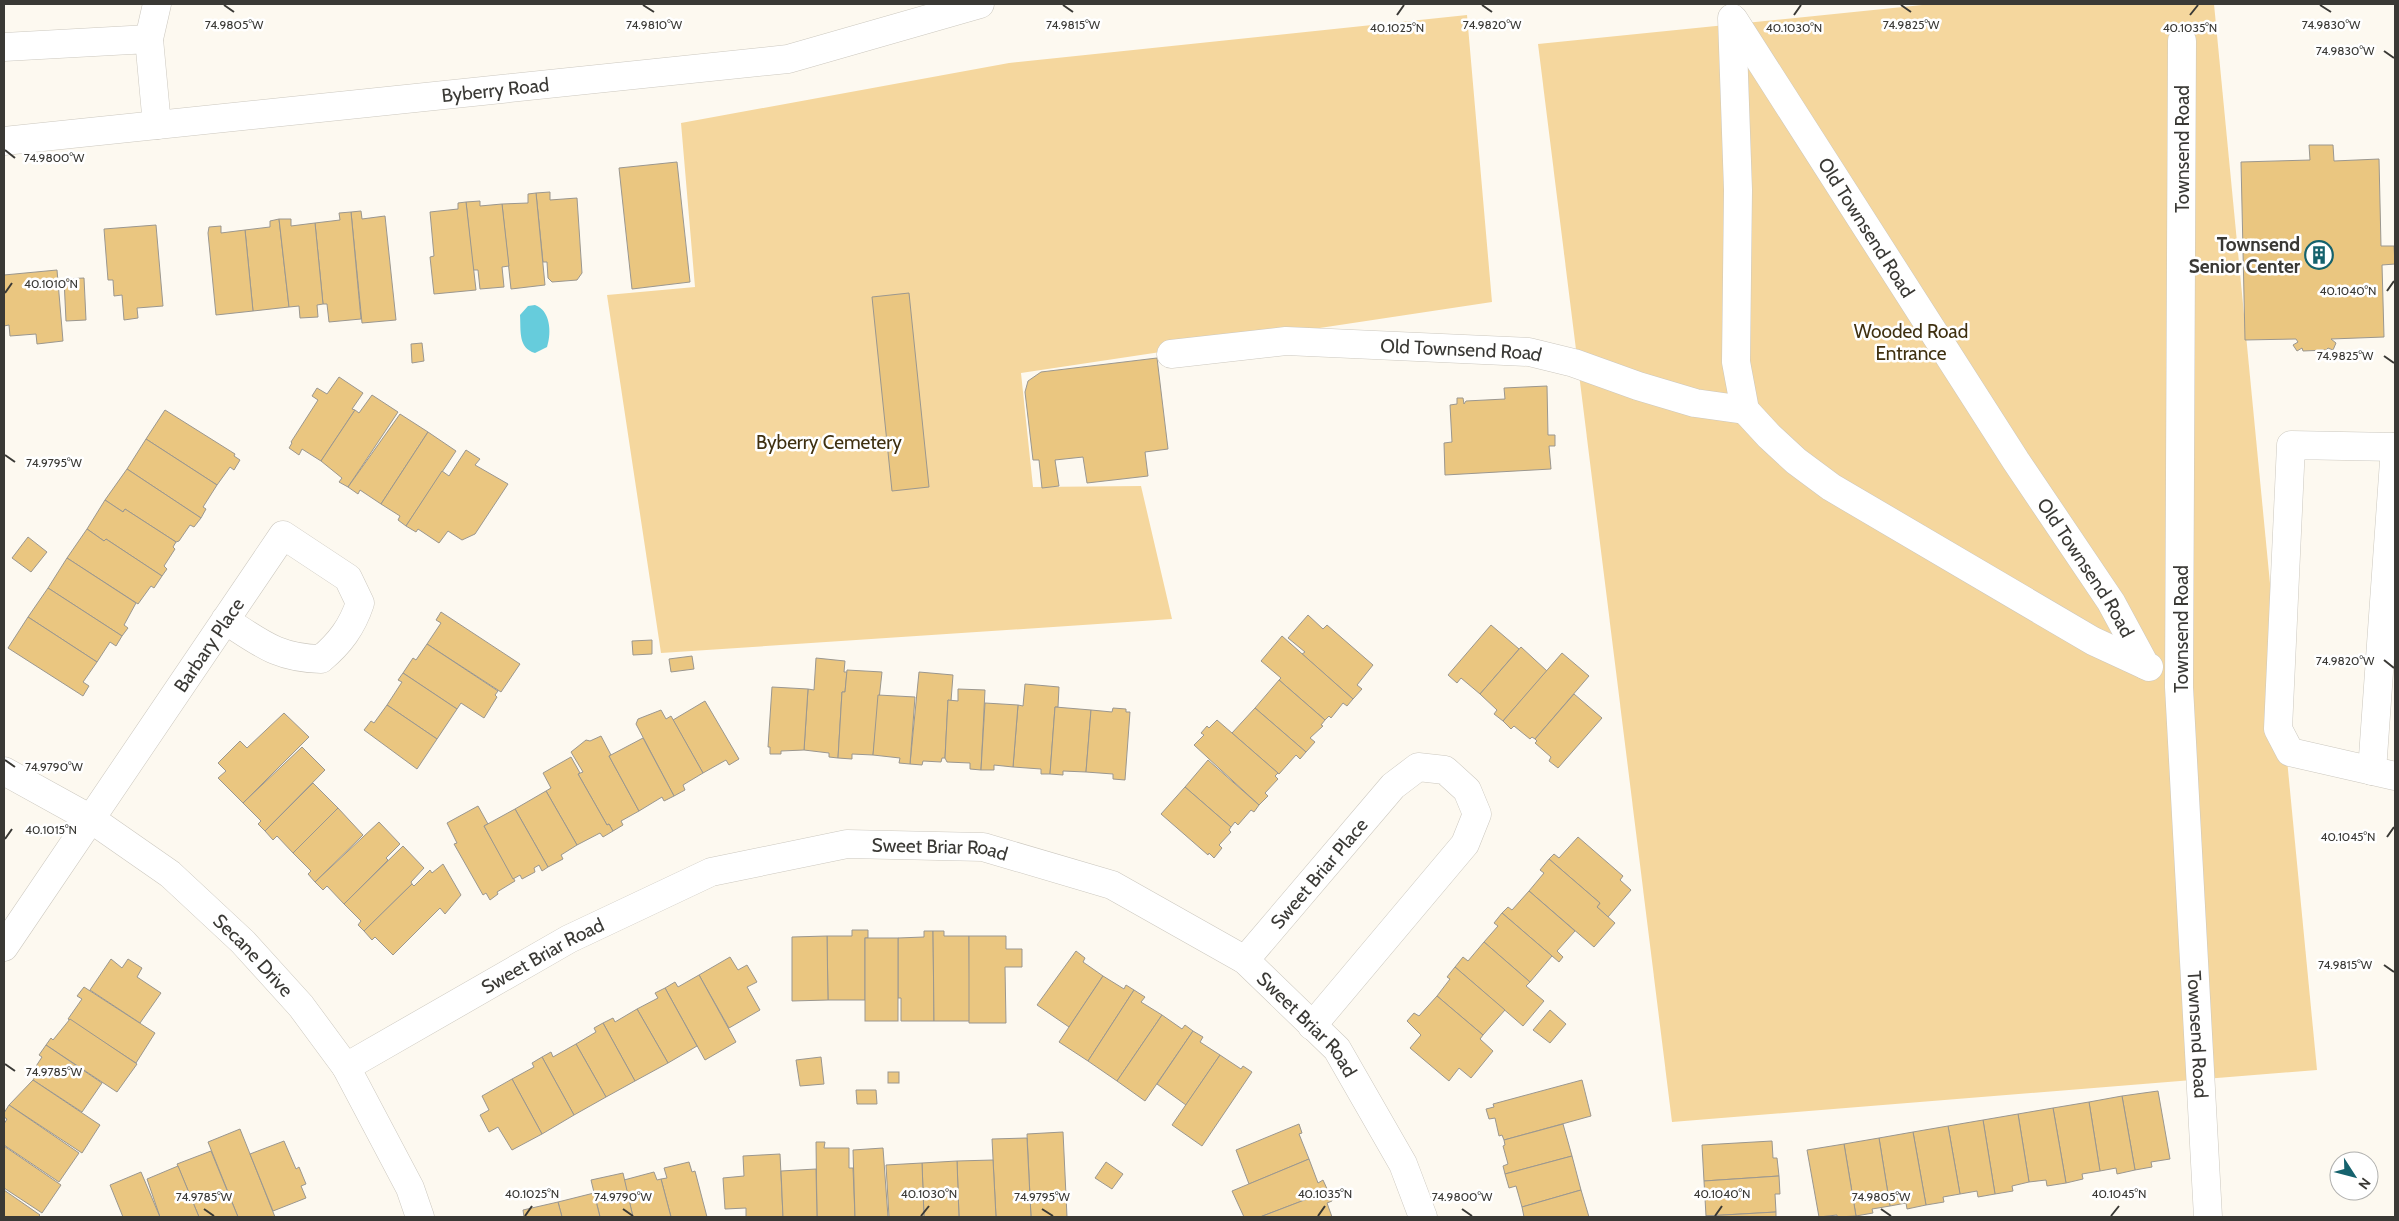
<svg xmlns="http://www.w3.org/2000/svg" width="2399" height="1221" viewBox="0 0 2399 1221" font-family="Cabin,sans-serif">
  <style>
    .green { fill: #f5d79e }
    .water { fill: #66ccdc }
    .building { fill: #eac680; stroke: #9b978f }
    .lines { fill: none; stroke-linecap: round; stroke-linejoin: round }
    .minor-casing { stroke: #ccc8bf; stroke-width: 29 }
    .minor { stroke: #fff; stroke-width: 28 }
    .ticks { fill: none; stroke: #3a3935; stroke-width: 2 }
    .labels { text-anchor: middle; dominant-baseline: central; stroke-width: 5; stroke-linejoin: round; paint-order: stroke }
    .street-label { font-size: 19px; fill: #3a3935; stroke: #fff }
    .poi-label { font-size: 19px; font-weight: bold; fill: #3a3935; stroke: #fff; text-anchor: end }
    .park-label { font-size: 19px; fill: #3f3010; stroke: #fff }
    .ticks-label { font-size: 12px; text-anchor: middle; fill: #3a3935; stroke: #fff; stroke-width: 5; stroke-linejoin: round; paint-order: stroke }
  </style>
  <rect width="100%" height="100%" fill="#fdf9f0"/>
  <g class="green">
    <polygon points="1932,4 2214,4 2317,1070 1672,1122 1538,44"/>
    <polygon points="1467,15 1492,302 1021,373 1033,487 1141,486 1172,619 661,653 607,295 695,287 681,123 1009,63"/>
  </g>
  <path class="water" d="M535,305C550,310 552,332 547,347L535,353C518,348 521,331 520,315L528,306Z"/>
  <g class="building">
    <polygon points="2309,145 2333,145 2334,161 2379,159 2381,246 2394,246 2395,264 2382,265 2384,337 2331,339 2336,343 2333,350 2328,348 2326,350 2303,351 2302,348 2297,351 2293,345 2298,342 2296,339 2245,340 2241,162 2310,160"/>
    <polygon points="677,162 690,282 632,289 619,168"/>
    <polygon points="550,192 550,200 577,198 582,273 577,280 552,282 548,278 547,262 543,262 536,193"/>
    <polygon points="536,193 545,285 511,289 502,204 528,203 528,194"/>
    <polygon points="480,201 480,206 502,204 509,266 502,267 504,287 480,289 478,270 473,270 466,202"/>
    <polygon points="466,202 476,290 434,294 430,257 434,256 430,212 458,209 458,203"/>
    <polygon points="361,211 362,219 385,216 396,320 362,323 351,212"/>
    <polygon points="351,212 361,319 329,322 327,304 323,304 315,223 340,220 339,213"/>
    <polygon points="279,219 289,307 253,311 245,230 270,227 270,221"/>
    <polygon points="279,219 291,219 291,226 315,223 323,304 317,305 318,317 300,318 299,306 289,307"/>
    <polygon points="156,225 163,306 137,308 138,318 124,320 122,295 114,296 113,280 108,280 104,229"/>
    <polygon points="221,226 221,233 245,230 253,311 216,315 208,233 209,227"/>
    <polygon points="57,270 63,341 37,344 36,334 10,336 9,325 4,326 4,275"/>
    <polygon points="84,278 86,320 66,321 64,279"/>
    <polygon points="909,293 929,487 892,491 872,297"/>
    <polygon points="422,343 424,361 412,363 411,344"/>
    <polygon points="1157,358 1168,449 1145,452 1148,476 1087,483 1083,457 1055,460 1059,486 1042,488 1039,460 1033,460 1025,392 1028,381 1041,372"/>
    <polygon points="339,377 363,393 352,409 355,410 321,461 302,449 299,455 289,448 292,443 291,442 318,400 312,396 317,388 327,394"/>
    <polygon points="1547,386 1548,435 1555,435 1555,446 1549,446 1551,469 1445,475 1444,443 1452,442 1450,405 1457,404 1457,398 1463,398 1464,404 1466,401 1505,399 1504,388"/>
    <polygon points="372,395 398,412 348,487 339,482 342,478 321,461 355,410 359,413"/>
    <polygon points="165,410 235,454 234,456 240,460 234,470 230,467 217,485 146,439"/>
    <polygon points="400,414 428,432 381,504 360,490 358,494 348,487"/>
    <polygon points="428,432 456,451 406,526 398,520 400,516 381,504"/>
    <polygon points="146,439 217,485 203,507 206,509 201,518 127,469"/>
    <polygon points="466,450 480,459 475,465 508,484 475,534 462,540 448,531 439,543 418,529 416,532 406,526 442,471 449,476"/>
    <polygon points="127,469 201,518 194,527 190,525 179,541 176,542 125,509 123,512 105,500"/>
    <polygon points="105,500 123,512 125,509 176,542 173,547 175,549 164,566 167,569 162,576 106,539 104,541 87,529"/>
    <polygon points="87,529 104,541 106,539 162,576 154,588 151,586 138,604 67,558"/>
    <polygon points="28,537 47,552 31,572 12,558"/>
    <polygon points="67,558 136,603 124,625 128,628 122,636 48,588"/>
    <polygon points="48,588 122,636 116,646 110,642 97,662 28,617"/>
    <polygon points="441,612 520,664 501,692 427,644 441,623 436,620"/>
    <polygon points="1308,615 1323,629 1327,625 1373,665 1357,685 1362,689 1353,699 1302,654 1305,652 1288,638"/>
    <polygon points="28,617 97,662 83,682 89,686 83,696 8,648"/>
    <polygon points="1491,625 1519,649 1480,694 1461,678 1457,683 1448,675"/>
    <polygon points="1282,636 1353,699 1347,706 1343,703 1331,718 1329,716 1325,720 1279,680 1281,678 1261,661"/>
    <polygon points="652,640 652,654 633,655 632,641"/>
    <polygon points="427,644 498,691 495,695 497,697 484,718 461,703 457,709 403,673 413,658 416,660"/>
    <polygon points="1521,647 1547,671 1503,721 1494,714 1497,710 1480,694"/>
    <polygon points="1562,653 1589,676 1535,739 1532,737 1530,739 1514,726 1511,729 1503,721"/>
    <polygon points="692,656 694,669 671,672 669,659"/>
    <polygon points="816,658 845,661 844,672 847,672 845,692 842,692 838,758 829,757 829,753 804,750 808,689 814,690"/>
    <polygon points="847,670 882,672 873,755 852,754 852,759 838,758 842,692 845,692"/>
    <polygon points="919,672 953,675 951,701 948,700 945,758 942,758 941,762 923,761 922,765 910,764"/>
    <polygon points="403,673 457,709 437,739 387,705 402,682 398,680"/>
    <polygon points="1279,680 1325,720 1321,725 1323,726 1310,738 1315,742 1306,752 1255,708"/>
    <polygon points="1025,684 1059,687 1058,707 1055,707 1050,774 1041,774 1041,769 1013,767 1018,705 1023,706"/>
    <polygon points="772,687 808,689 804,750 781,751 781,754 770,754 770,747 768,747"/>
    <polygon points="958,689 985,690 981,770 970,769 970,763 947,762 945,758 948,700 958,701"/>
    <polygon points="1574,694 1602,718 1558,768 1549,761 1551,757 1535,743 1537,741 1535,739"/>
    <polygon points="878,695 915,697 910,764 899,763 900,758 873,755"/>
    <polygon points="705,701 739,759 729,765 726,760 703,773 673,720"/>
    <polygon points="985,703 1018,705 1013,767 994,765 994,770 981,770"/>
    <polygon points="387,705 437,739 417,769 364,730 371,721 374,723"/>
    <polygon points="1055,707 1091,710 1086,772 1063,771 1063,775 1050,774"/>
    <polygon points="1113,708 1126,709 1126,712 1130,712 1125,780 1113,779 1113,774 1086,772 1091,710 1112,712"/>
    <polygon points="1255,708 1306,752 1300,759 1296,755 1279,774 1232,733"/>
    <polygon points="661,710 666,719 671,716 703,773 683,785 685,790 674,796 636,724 638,719"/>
    <polygon points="284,713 309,737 243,803 218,778 226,771 218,763 240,741 247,748"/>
    <polygon points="1217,720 1278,773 1275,776 1278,779 1265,793 1268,796 1259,805 1194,745 1204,735 1201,733 1207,726 1209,728"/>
    <polygon points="601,736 611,755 609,756 639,811 621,821 623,825 613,831 609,824 607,825 578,774 583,772 571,752 586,740 590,741"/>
    <polygon points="643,738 674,796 664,801 662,797 639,811 609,756"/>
    <polygon points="302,747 325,770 265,831 258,824 261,821 243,803"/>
    <polygon points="571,757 580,773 578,774 607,825 609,824 613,831 603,837 600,833 577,845 546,791 551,788 543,773"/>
    <polygon points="1208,760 1259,805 1254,812 1251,810 1238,825 1235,822 1231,827 1185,787"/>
    <polygon points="313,783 338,808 293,853 277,836 273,840 265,831"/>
    <polygon points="1185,787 1231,827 1229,830 1231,832 1219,845 1222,848 1214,858 1209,853 1208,855 1161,814"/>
    <polygon points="546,791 577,845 561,855 563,859 548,867 515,809"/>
    <polygon points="478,806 488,824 484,826 515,881 497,892 498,894 490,900 486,893 483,895 454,844 457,843 447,823"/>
    <polygon points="338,808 363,835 315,882 308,874 311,871 293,853"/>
    <polygon points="515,809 548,867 542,871 539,865 534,868 535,872 522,879 520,875 513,879 484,826"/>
    <polygon points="379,822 400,844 386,858 388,860 344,904 327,886 323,890 315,882"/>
    <polygon points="1578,837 1623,876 1620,880 1631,890 1608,917 1597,907 1600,903 1549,859 1554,854 1559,858"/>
    <polygon points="403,846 424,868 411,882 412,884 364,931 358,925 361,921 344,904"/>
    <polygon points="1549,859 1600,903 1597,907 1615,923 1594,947 1529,891 1544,873 1540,870"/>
    <polygon points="443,864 461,895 445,914 440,908 393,955 375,937 372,940 364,931 412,884 414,886 430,870 432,873"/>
    <polygon points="1529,891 1575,931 1557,951 1563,957 1559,962 1502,913 1508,907 1512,910"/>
    <polygon points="1502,913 1552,956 1530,982 1484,942 1498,926 1494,923"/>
    <polygon points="852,930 868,930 868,938 865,938 865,1000 828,1000 827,936 852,936"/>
    <polygon points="924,931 933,931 934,1021 901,1021 901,998 898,998 898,938 924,937"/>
    <polygon points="933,931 944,931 944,936 969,936 970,1021 934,1021"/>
    <polygon points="827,936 828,1000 792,1001 792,937"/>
    <polygon points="969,936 1006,936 1006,949 1022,949 1022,967 1005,967 1006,1023 969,1023"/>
    <rect x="865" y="938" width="33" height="83"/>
    <polygon points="1484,942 1530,982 1526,986 1544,1001 1523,1026 1455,967 1463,957 1468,961"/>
    <polygon points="1076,951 1085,958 1083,962 1103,976 1069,1027 1037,1005"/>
    <polygon points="730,957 738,970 747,965 757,982 747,987 760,1010 729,1028 699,975"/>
    <polygon points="111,959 122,968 128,959 142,968 137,977 161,993 140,1023 90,990"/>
    <polygon points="1455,967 1505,1010 1483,1035 1437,996 1450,979 1447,977"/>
    <polygon points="699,975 736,1042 705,1060 665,988 675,982 678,987"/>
    <polygon points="1103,976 1124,989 1126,985 1134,990 1088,1061 1059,1042"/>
    <polygon points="84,987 155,1033 136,1063 68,1019 82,999 77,996"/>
    <polygon points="665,988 697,1046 668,1063 637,1009 658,998 655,993"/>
    <polygon points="1134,990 1145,997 1141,1002 1162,1015 1117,1081 1088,1061"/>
    <polygon points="1437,996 1483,1035 1480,1039 1493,1051 1471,1078 1459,1068 1449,1081 1410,1048 1421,1035 1407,1021 1414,1013 1419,1016"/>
    <polygon points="637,1009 668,1063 635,1081 603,1023 613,1018 615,1022"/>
    <polygon points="1550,1010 1566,1024 1550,1043 1533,1030"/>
    <polygon points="1162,1015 1182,1029 1185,1025 1193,1031 1145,1101 1117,1081"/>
    <polygon points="70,1019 137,1064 117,1092 46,1045 51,1038 53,1040"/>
    <polygon points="603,1023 635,1081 606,1097 576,1044 596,1032 594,1028"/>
    <polygon points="1193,1031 1203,1037 1200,1042 1220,1055 1186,1105 1157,1084"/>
    <polygon points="576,1044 606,1097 574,1115 542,1057 551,1052 553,1057"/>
    <polygon points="46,1045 102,1083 82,1112 33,1080 35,1077 31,1074 42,1057 39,1055"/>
    <polygon points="1220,1055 1241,1069 1243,1066 1252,1072 1202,1146 1172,1125"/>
    <polygon points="542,1057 574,1115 542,1134 512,1079 534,1067 532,1063"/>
    <polygon points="821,1057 824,1084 800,1086 796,1060"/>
    <rect x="888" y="1072" width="11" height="11"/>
    <polygon points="512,1079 542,1134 512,1150 498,1127 489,1132 480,1115 489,1110 482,1096"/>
    <polygon points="33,1080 100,1125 82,1153 9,1105"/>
    <polygon points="1582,1080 1591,1116 1504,1140 1502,1135 1499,1136 1495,1118 1489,1119 1486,1109 1494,1107 1493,1104"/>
    <polygon points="856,1090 876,1090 877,1104 857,1104"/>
    <polygon points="2158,1091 2170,1159 2151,1162 2152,1167 2135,1170 2122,1096"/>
    <polygon points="2122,1096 2135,1170 2117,1174 2116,1168 2100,1171 2089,1102"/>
    <polygon points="2089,1102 2100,1171 2082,1174 2083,1179 2066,1183 2053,1108"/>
    <polygon points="9,1105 79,1153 59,1182 4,1145 4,1124 7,1119 4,1117 4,1113"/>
    <polygon points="2053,1108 2066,1183 2047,1186 2046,1180 2029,1182 2018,1114"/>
    <polygon points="2018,1114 2029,1182 2012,1186 2013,1191 1995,1194 1983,1120"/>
    <polygon points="1983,1120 1995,1194 1978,1197 1977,1191 1960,1194 1948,1126"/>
    <polygon points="1299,1124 1302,1133 1299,1134 1309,1159 1249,1184 1236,1150"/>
    <polygon points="1563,1124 1572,1156 1505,1174 1503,1166 1508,1164 1503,1146 1505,1145 1504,1140"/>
    <polygon points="1948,1126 1960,1194 1943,1197 1944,1202 1926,1205 1913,1132"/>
    <polygon points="240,1129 250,1154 275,1217 238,1217 208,1142"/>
    <polygon points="1063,1132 1067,1217 1031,1217 1027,1134"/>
    <polygon points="1913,1132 1926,1205 1907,1209 1906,1203 1890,1206 1879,1138"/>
    <polygon points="1027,1138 1031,1217 996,1217 992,1139"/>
    <polygon points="1879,1138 1890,1206 1872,1209 1873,1213 1856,1216 1844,1144"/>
    <polygon points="284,1141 296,1169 299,1167 306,1184 301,1186 306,1198 273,1211 250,1154"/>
    <polygon points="1772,1141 1773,1158 1777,1158 1779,1176 1704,1181 1702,1145"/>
    <polygon points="816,1142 825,1142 824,1148 849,1148 849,1168 853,1168 855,1217 817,1217"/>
    <polygon points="1844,1144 1856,1216 1837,1217 1837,1215 1819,1217 1807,1150"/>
    <polygon points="4,1146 61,1185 42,1213 4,1188"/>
    <polygon points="883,1148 888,1217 855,1217 853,1150"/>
    <polygon points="211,1151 238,1217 199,1217 177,1164"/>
    <polygon points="780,1154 783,1217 746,1217 746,1208 725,1209 723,1178 744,1176 743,1156"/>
    <polygon points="1572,1156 1581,1190 1522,1207 1516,1186 1509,1188 1505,1174"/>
    <polygon points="1309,1159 1318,1183 1323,1180 1328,1191 1260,1217 1244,1217 1232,1191"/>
    <polygon points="993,1160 996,1217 959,1217 957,1161"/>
    <polygon points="957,1161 959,1217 924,1217 922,1163"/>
    <polygon points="689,1162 692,1172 695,1171 707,1217 671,1217 661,1179 667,1178 664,1168"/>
    <polygon points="1106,1162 1123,1174 1112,1189 1095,1178"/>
    <polygon points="922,1163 924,1217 889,1217 886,1165"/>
    <polygon points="178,1166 199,1217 160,1217 147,1179"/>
    <polygon points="816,1169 817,1217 783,1217 781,1171"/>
    <polygon points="141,1172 160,1217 123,1217 110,1185"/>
    <polygon points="654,1172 657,1180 661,1179 671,1217 633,1217 624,1180"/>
    <polygon points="623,1173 633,1217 600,1217 591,1180"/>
    <polygon points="1779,1176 1780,1194 1775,1194 1776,1212 1706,1216 1704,1181"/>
    <polygon points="4,1190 40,1215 38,1217 4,1217"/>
    <polygon points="1581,1190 1589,1217 1524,1217 1522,1207"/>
    <polygon points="1328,1191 1332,1201 1327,1203 1332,1217 1260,1217"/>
    <polygon points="594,1193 600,1217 562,1217 558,1202"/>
    <polygon points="558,1202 562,1217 524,1217 523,1210"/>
    <polygon points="1776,1212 1776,1217 1706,1217 1706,1216"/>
  </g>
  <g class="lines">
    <defs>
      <g id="minor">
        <polyline points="1732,18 1738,190 1736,362 1745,410 1769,436 1796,461 1831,487 2093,641 2145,665"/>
        <path id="s1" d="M1734,20L2016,461L2111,602L2145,665L2149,667"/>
        <polyline points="149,39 157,4"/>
        <path id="s2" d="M2182,41L2179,687L2208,1217"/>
        <polyline points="4,47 149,39 157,125"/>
        <path id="s3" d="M4,141L788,59L980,4"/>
        <path id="s4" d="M1171,354L1286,341L1529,352L1574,363L1638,386L1695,403L1745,410"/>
        <polyline points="2395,447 2291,445 2278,729 2290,752 2395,776"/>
        <path id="s5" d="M4,771L91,819L170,874L243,942L301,1006L346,1067L410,1188L420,1217"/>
        <polyline points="2372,771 2395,447"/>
        <path id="s6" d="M4,947L283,535L348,578L360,603C352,627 340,643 321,659C277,658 261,643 225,620"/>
        <path id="s7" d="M1245,960L1393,786L1418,767L1445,770L1467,790L1477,814L1465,844L1312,1026"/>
        <path id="s8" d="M346,1067L569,939L711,872L847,844L983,847L1112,885L1245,960L1337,1049L1403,1164L1423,1217"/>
      </g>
    </defs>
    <use href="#minor" class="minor-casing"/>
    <use href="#minor" class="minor"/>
  </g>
  <path class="ticks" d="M224,5L234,12M643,5L654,12M1063,5L1073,12M1482,5L1492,12M1901,5L1911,12M2320,5L2331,12M1397,15L1404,5M1794,15L1801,5M2190,15L2198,5M2384,51L2394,58M5,150L15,158M2387,291L2394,281M5,293L12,283M2384,356L2394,363M5,455L15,462M2384,660L2394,668M5,760L15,767M2387,837L2394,827M5,839L12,829M2384,965L2394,972M5,1064L15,1071M204,1209L214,1216M623,1209L633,1216M1042,1209L1053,1216M1462,1209L1472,1216M1881,1209L1891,1216M525,1216L532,1206M921,1216L929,1206M1318,1216L1325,1206M1715,1216L1722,1206M2111,1216L2119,1206"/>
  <defs>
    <symbol id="building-ring" viewBox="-11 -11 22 22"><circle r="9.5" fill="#fff" stroke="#15626d" stroke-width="1.5"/><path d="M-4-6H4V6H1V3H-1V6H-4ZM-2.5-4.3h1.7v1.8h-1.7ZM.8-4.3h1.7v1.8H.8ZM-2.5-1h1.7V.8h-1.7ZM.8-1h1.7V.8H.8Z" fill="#15626d"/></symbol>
  </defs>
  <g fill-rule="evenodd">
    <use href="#building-ring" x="2303" y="239" width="32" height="32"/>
  </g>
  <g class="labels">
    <g class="street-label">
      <text stroke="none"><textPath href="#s3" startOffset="494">Byberry Road</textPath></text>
      <text transform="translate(2182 149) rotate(-90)">Townsend Road</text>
      <text stroke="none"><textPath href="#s1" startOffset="246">Old Townsend Road</textPath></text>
      <text stroke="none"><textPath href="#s4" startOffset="291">Old Townsend Road</textPath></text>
      <text stroke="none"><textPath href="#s1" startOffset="651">Old Townsend Road</textPath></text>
      <text transform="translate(2181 629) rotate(-90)">Townsend Road</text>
      <text stroke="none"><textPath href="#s6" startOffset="365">Barbary Place</textPath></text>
      <text stroke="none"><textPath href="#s8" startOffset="646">Sweet Briar Road</textPath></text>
      <text stroke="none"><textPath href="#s7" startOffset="114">Sweet Briar Place</textPath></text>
      <text stroke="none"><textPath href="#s5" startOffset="312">Secane Drive</textPath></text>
      <text stroke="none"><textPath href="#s8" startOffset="226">Sweet Briar Road</textPath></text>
      <text stroke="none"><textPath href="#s8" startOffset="1066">Sweet Briar Road</textPath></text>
      <text stroke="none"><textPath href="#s2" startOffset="994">Townsend Road</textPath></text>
    </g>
    <g class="poi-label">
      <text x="2300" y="244">Townsend<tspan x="2300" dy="22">Senior Center</tspan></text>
    </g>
    <g class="park-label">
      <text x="1911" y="331">Wooded Road<tspan x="1911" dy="22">Entrance</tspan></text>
      <text x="829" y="442">Byberry Cemetery</text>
    </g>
  </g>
  <g class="ticks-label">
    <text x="2331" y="29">74.9830°W</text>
    <text x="1492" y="29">74.9820°W</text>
    <text x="1911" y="29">74.9825°W</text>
    <text x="234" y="29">74.9805°W</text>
    <text x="654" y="29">74.9810°W</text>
    <text x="1073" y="29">74.9815°W</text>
    <text x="1397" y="32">40.1025°N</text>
    <text x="1794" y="32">40.1030°N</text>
    <text x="2190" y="32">40.1035°N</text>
    <text x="2345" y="55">74.9830°W</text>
    <text x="54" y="162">74.9800°W</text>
    <text x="51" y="288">40.1010°N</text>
    <text x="2348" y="295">40.1040°N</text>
    <text x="2345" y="360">74.9825°W</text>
    <text x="54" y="467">74.9795°W</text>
    <text x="2345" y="665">74.9820°W</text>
    <text x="54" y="771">74.9790°W</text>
    <text x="51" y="834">40.1015°N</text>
    <text x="2348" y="841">40.1045°N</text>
    <text x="2345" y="969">74.9815°W</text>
    <text x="54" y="1076">74.9785°W</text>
    <text x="532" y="1198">40.1025°N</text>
    <text x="929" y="1198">40.1030°N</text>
    <text x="1325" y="1198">40.1035°N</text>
    <text x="1722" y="1198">40.1040°N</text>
    <text x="2119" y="1198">40.1045°N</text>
    <text x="204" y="1201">74.9785°W</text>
    <text x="623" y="1201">74.9790°W</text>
    <text x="1042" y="1201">74.9795°W</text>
    <text x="1462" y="1201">74.9800°W</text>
    <text x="1881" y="1201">74.9805°W</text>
  </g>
  <rect width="2399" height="1221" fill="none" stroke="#3a3935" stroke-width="10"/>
  <g transform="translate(2354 1176) rotate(126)"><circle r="24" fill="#ffffff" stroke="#b0b0ae"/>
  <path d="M0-4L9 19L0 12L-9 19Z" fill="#15626d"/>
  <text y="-8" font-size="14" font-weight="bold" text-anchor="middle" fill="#3a3935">N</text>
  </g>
</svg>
